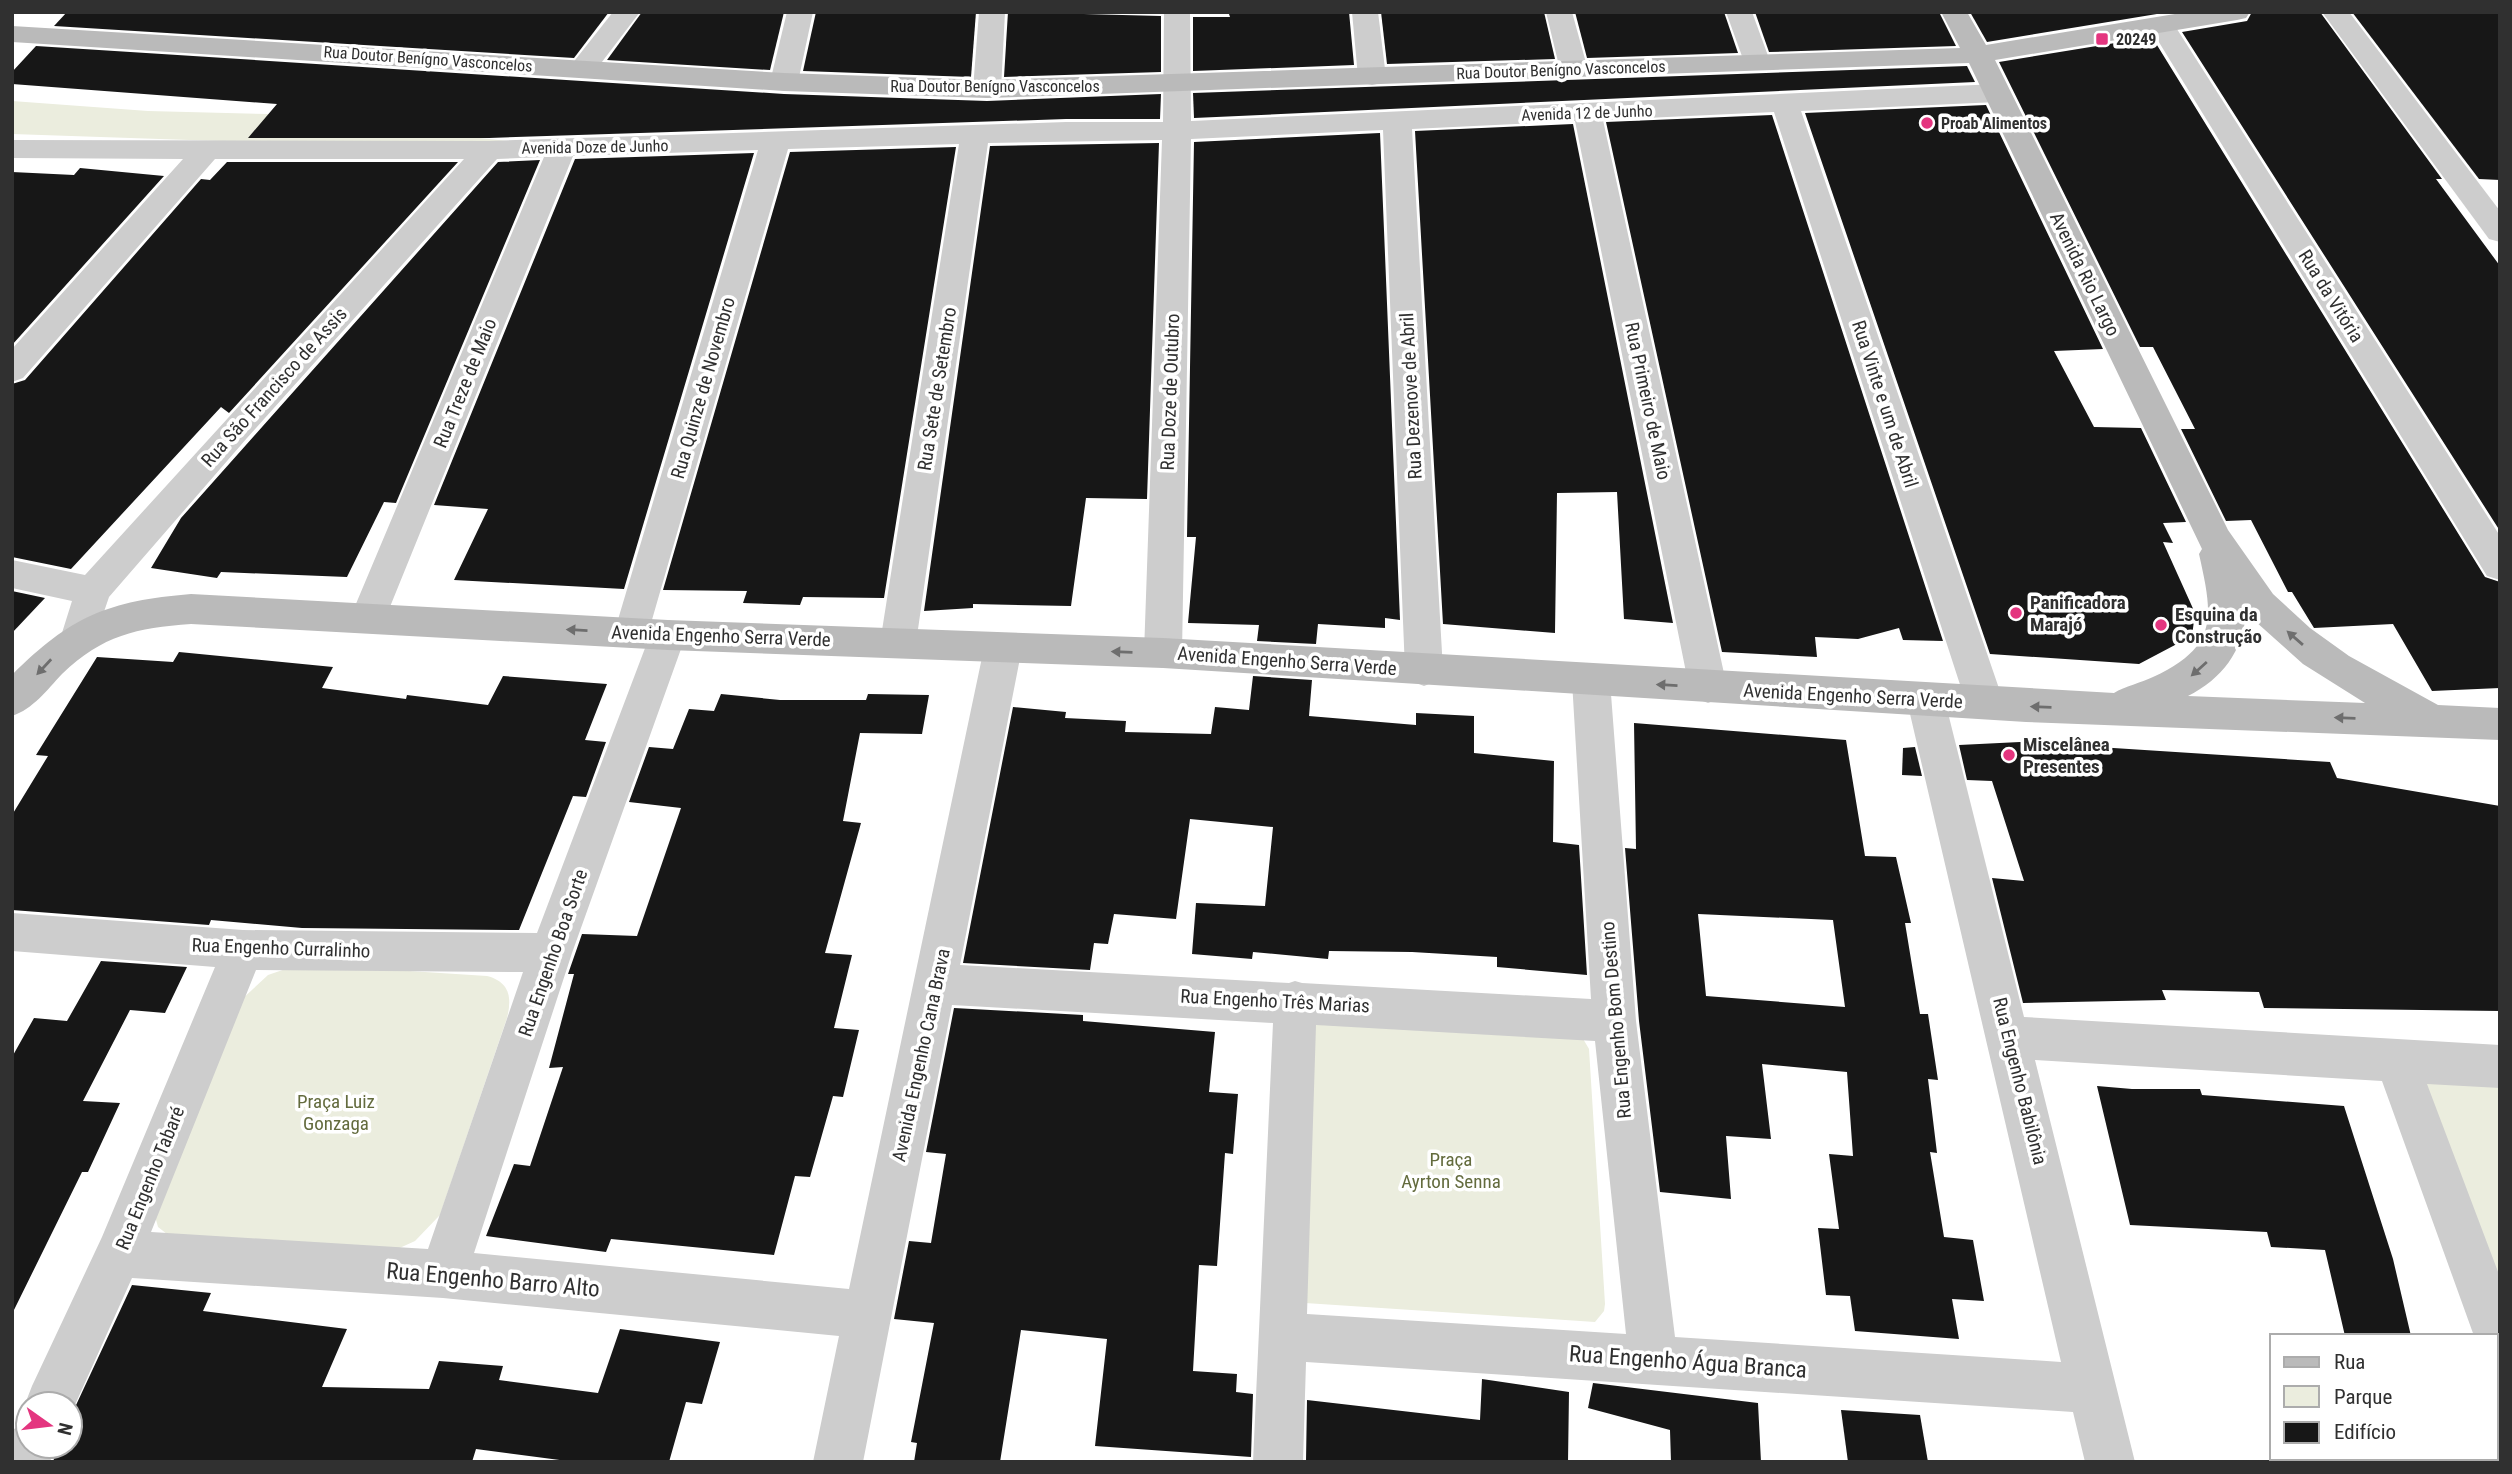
<svg xmlns="http://www.w3.org/2000/svg" width="2512" height="1474" viewBox="0 0 2512 1474" font-family="'Roboto Condensed',sans-serif">
  <style>
    .green { fill: #ebedde }
    .building { fill: #171717; fill-rule: evenodd }
    .lines { fill: none; stroke-linecap: round; stroke-linejoin: round }
    .minor { fill: #cdcdcd; fill-rule: evenodd }
    .secondary { fill: #bababa; fill-rule: evenodd }
    .oneway { fill: #6e6e6e }
    .poi-dot { fill: #e4357f; stroke: #fff; stroke-width: 2.5 }
    .labels { text-anchor: middle; dominant-baseline: central; stroke-width: 7; stroke-linejoin: round; paint-order: stroke }
    .far-poi-label { font-size: 16px; font-weight: bold; fill: #303030; stroke: #fff; text-anchor: start }
    .far-street-label { font-size: 16px; fill: #303030; stroke: #fff }
    .street-label { font-size: 19px; fill: #303030; stroke: #fff }
    .poi-label { font-size: 19px; font-weight: bold; fill: #303030; stroke: #fff; text-anchor: start }
    .park-label { font-size: 19px; fill: #636b3d; stroke: #fff }
    .near-street-label { font-size: 23px; fill: #303030; stroke: #fff }
  </style>
  <rect width="100%" height="100%" fill="#fff"/>
  <g class="green">
    <polygon points="12,101 148,111 269,114 507,141 489,150 12,134"/>
    <path d="M300,964L487,976C510,982 512,998 507,1018L440,1215L415,1241L393,1251L167,1234L158,1227L155,1216L240,1001L268,975Z"/>
    <polygon points="1315,1021 1582,1037 1589,1049 1605,1304 1604,1311 1595,1322 1305,1303"/>
    <polygon points="2417,1074 2500,1076 2500,1302"/>
  </g>
  <g class="building">
    <polygon points="67,12 609,12 574,58 54,26"/>
    <polygon points="642,12 784,12 770,70 607,60"/>
    <polygon points="816,12 976,12 971,77 803,71"/>
    <polygon points="1008,12 1161,16 1161,72 1004,77"/>
    <polygon points="1252,12 1349,12 1354,65 1193,71 1193,17 1230,17 1229,14"/>
    <polygon points="1381,12 1544,12 1555,59 1387,64"/>
    <polygon points="1575,12 1724,12 1738,53 1587,58"/>
    <polygon points="1755,12 1939,12 1956,46 1769,52"/>
    <polygon points="1970,12 2169,12 1987,42"/>
    <polygon points="2252,12 2320,12 2442,179 2436,179 2500,266 2500,531 2182,32 2247,21"/>
    <polygon points="2352,12 2500,12 2500,180 2479,179"/>
    <polygon points="2152,37 2485,577 2500,582 2500,688 2432,691 2393,624 2314,628 2292,592 2288,592 2251,520 2226,521 2181,429 2195,429 2153,347 2140,347 1999,62"/>
    <polygon points="36,46 784,94 987,101 1161,94 1160,119 1066,119 489,138 248,138 277,104 12,84 12,72"/>
    <polygon points="1967,66 1975,82 1194,118 1193,93"/>
    <polygon points="1986,105 2103,349 2054,351 2094,427 2141,428 2186,522 2163,523 2173,543 2163,542 2195,613 2192,636 2139,664 1990,654 1805,113"/>
    <polygon points="1772,115 1943,641 1903,640 1899,628 1858,639 1815,637 1817,657 1722,652 1606,122"/>
    <polygon points="1573,124 1673,623 1624,619 1617,492 1557,493 1555,633 1443,624 1415,131"/>
    <polygon points="1380,133 1400,620 1385,618 1385,628 1318,624 1316,644 1257,641 1259,625 1188,623 1196,537 1187,537 1194,142"/>
    <polygon points="1159,143 1147,499 1086,498 1071,606 973,604 973,608 924,611 990,146"/>
    <polygon points="956,147 884,598 803,597 800,605 743,603 747,591 663,590 790,152"/>
    <polygon points="754,153 624,589 454,580 488,509 434,505 575,159"/>
    <polygon points="540,160 396,503 384,502 347,577 221,572 217,578 151,568 181,518 498,162"/>
    <polygon points="227,162 458,162 229,413 221,407 71,569 12,557 12,384 25,380 201,179 210,180"/>
    <polygon points="80,168 164,176 12,345 12,172 74,175"/>
    <polygon points="12,591 45,598 12,633"/>
    <polygon points="179,652 333,667 322,688 406,699 407,695 488,705 503,676 607,684 585,740 606,742 586,797 573,796 519,930 302,928 211,920 209,925 12,910 12,815 48,756 36,755 97,657 173,662"/>
    <polygon points="1253,676 1312,680 1309,716 1416,725 1416,713 1474,716 1474,753 1554,761 1553,842 1579,845 1587,975 1497,967 1497,957 1412,952 1329,951 1328,959 1253,952 1252,959 1192,954 1196,903 1265,906 1273,827 1190,819 1176,919 1114,914 1108,944 1094,943 1090,970 963,963 1013,707 1066,712 1065,718 1126,721 1125,732 1211,734 1215,707 1249,710"/>
    <polygon points="721,694 780,700 866,700 868,694 929,695 922,734 860,733 843,821 861,823 825,953 852,955 834,1028 859,1030 843,1097 833,1096 810,1177 795,1176 774,1255 611,1239 606,1252 486,1236 514,1164 530,1166 563,1067 549,1068 574,974 568,974 582,934 637,936 681,808 629,802 649,747 673,749 689,709 714,711"/>
    <path d="M1634,723L1846,740L1865,856L1896,857L1911,923H1905L1920,1014H1928L1938,1080L1928,1079L1937,1153L1930,1152L1944,1237L1973,1240L1984,1301L1952,1299L1959,1339L1855,1331L1850,1296L1826,1295L1818,1228L1839,1229L1829,1154L1853,1156L1847,1072L1762,1064L1771,1139L1726,1136L1731,1199L1660,1192L1639,1021L1625,848L1636,849ZM1698,914L1833,920L1845,1007L1706,996Z"/>
    <polygon points="2020,742 2330,762 2337,778 2500,806 2500,1011 2264,1008 2259,992 2162,990 2166,1000 2023,1003 1992,878 2024,881 1992,781 1967,780 1959,745"/>
    <polygon points="1915,747 1922,776 1902,775 1903,748"/>
    <polygon points="101,961 187,967 165,1013 130,1010 83,1101 120,1103 88,1172 82,1172 12,1314 12,1057 34,1018 67,1021"/>
    <polygon points="954,1008 1083,1015 1083,1021 1215,1032 1209,1092 1238,1094 1233,1154 1225,1153 1217,1266 1199,1265 1193,1371 1237,1374 1236,1392 1253,1394 1251,1457 1095,1446 1107,1339 1021,1330 1000,1462 914,1462 917,1443 911,1442 934,1323 894,1319 909,1241 931,1243 946,1154 926,1152"/>
    <polygon points="2097,1086 2132,1089 2200,1089 2202,1095 2344,1106 2393,1259 2411,1336 2345,1336 2325,1250 2271,1247 2267,1232 2130,1225"/>
    <polygon points="132,1285 211,1293 203,1311 347,1329 322,1387 429,1389 439,1361 503,1366 499,1380 598,1393 620,1329 720,1342 702,1404 686,1402 669,1462 575,1462 476,1449 472,1462 53,1462 58,1446 70,1446 70,1418"/>
    <polygon points="1482,1379 1569,1392 1568,1462 1306,1461 1307,1400 1480,1420"/>
    <polygon points="1593,1383 1758,1403 1761,1462 1671,1462 1670,1430 1588,1408"/>
    <polygon points="1841,1410 1920,1415 1928,1462 1848,1462"/>
  </g>
  <g class="lines">
    <g class="minor">
      <polygon points="613,12 640,12 592,75 582,77 572,75 568,69"/>
      <polygon points="787,12 813,12 798,82 794,88 784,91 774,88 770,82"/>
      <polygon points="979,12 1005,12 1001,89 997,95 987,98 977,95 973,89"/>
      <polygon points="1164,12 1190,12 1191,121 1997,84 2007,87 2011,93 2007,99 1997,102 1801,111 2004,703 1998,714 1985,719 1972,714 1966,703 1774,112 1603,120 1727,687 1721,698 1708,703 1695,698 1689,687 1575,121 1412,129 1443,670 1437,681 1424,686 1411,681 1405,670 1383,130 1191,139 1182,653 1176,664 1163,668 1150,664 1144,653 1162,140 988,143 916,643 911,654 898,658 885,654 880,643 959,144 788,149 645,644 632,648 619,644 614,633 758,150 573,156 381,629 368,633 355,629 350,618 544,157 497,159 247,438 109,597 92,647 79,651 66,647 61,636 72,601 12,588 12,560 85,575 464,159 215,159 23,378 12,382 12,349 183,159 12,158 12,140 489,141 1066,122 1163,122"/>
      <polygon points="1352,12 1378,12 1386,77 1382,83 1372,85 1362,83 1358,77"/>
      <polygon points="1546,12 1572,12 1588,70 1584,76 1574,78 1564,76 1560,70"/>
      <polygon points="1726,12 1752,12 1771,64 1767,70 1747,70"/>
      <polygon points="2322,12 2349,12 2500,211 2500,242 2489,239"/>
      <polygon points="2162,18 2171,20 2175,26 2500,536 2500,580 2487,576 2149,26 2153,20"/>
      <path d="M668,620L681,624L686,635L572,953L474,1253L849,1289L984,648L990,637L1003,633L1016,637L1022,648L960,965L1289,983L1295,981L1302,983L1591,999L1572,681L1578,670L1591,665L1604,670L1610,681L1636,1021L1675,1337L2061,1362L1907,701L1913,690L1926,685L1939,690L1945,701L2024,1017L2500,1045V1088L2427,1084L2500,1277V1366L2496,1365V1336H2474L2382,1081L2035,1060L2135,1462H2085L2073,1412L1306,1362L1303,1462H1253L1273,1023L952,1005L863,1462H813L839,1336L443,1298L132,1278L70,1416V1404H28V1411L25,1404L32,1386L102,1237L215,967L12,951V913L243,930L537,933L650,635L655,624ZM256,970L523,972L428,1249L151,1232ZM1316,1025L1595,1041L1626,1334L1307,1314Z"/>
      <polygon points="28,1422 28,1446 56,1446 50,1462 12,1462 12,1430"/>
    </g>
    <path class="secondary" d="M1941,12H1967L1986,45L2187,12H2250L2246,18L2237,20L1995,60L2228,530L2273,594L2310,628L2349,656L2438,705L2500,708V740L2026,722L1163,668L668,650L191,624C136,628 103,635 62,674C47,690 33,709 12,716V675C71,616 108,601 191,594L668,620L1163,638L2114,693C2125,686 2141,683 2153,677C2219,646 2213,617 2199,554L2202,549L1969,63L987,98L784,91L12,42V26L784,73L987,80L1960,48ZM2246,613L2303,664L2365,703L2188,696C2222,679 2243,651 2246,613Z"/>
  </g>
  <defs><path id="oneway-solid" d="M-6-.8H1V-3.2L6.5 0L1 3.2V.8H-6Z" transform="scale(1.75)"/></defs>
  <g class="oneway">
    <use href="#oneway-solid" transform="translate(577 630) rotate(-177)"/>
    <use href="#oneway-solid" transform="translate(2295 638) rotate(-139)"/>
    <use href="#oneway-solid" transform="translate(1122 652) rotate(-178)"/>
    <use href="#oneway-solid" transform="translate(44 667) rotate(133)"/>
    <use href="#oneway-solid" transform="translate(2199 669) rotate(138)"/>
    <use href="#oneway-solid" transform="translate(1667 685) rotate(-177)"/>
    <use href="#oneway-solid" transform="translate(2041 707) rotate(-178)"/>
    <use href="#oneway-solid" transform="translate(2345 718) rotate(-178)"/>
  </g>
  <g class="poi-dot">
    <rect x="2095" y="32" width="14" height="14" rx="3.5"/>
    <circle cx="1927" cy="123" r="7"/>
    <circle cx="2016" cy="613" r="7"/>
    <circle cx="2161" cy="625" r="7"/>
    <circle cx="2009" cy="755" r="7"/>
  </g>
  <g class="labels">
    <g class="far-poi-label">
      <text x="2116" y="39">20249</text>
      <text x="1941" y="123">Proab Alimentos</text>
    </g>
    <g class="far-street-label">
      <text transform="translate(428 59) rotate(4)">Rua Doutor Benígno Vasconcelos</text>
      <text transform="translate(1561 70) rotate(-2)">Rua Doutor Benígno Vasconcelos</text>
      <text x="995" y="86">Rua Doutor Benígno Vasconcelos</text>
      <text transform="translate(1587 113) rotate(-2)">Avenida 12 de Junho</text>
      <text transform="translate(595 147) rotate(-1)">Avenida Doze de Junho</text>
    </g>
    <g class="street-label">
      <text transform="translate(2085 274) rotate(64)">Avenida Rio Largo</text>
      <text transform="translate(2331 296) rotate(58)">Rua da Vitória</text>
      <text transform="translate(465 383) rotate(-68)">Rua Treze de Maio</text>
      <text transform="translate(274 387) rotate(-48)">Rua São Francisco de Assis</text>
      <text transform="translate(703 388) rotate(-74)">Rua Quinze de Novembro</text>
      <text transform="translate(937 389) rotate(-81)">Rua Sete de Setembro</text>
      <text transform="translate(1170 392) rotate(-88)">Rua Doze de Outubro</text>
      <text transform="translate(1411 396) rotate(-93)">Rua Dezenove de Abril</text>
      <text transform="translate(1648 401) rotate(78)">Rua Primeiro de Maio</text>
      <text transform="translate(1885 404) rotate(72)">Rua Vinte e um de Abril</text>
      <text transform="translate(721 636) rotate(2)">Avenida Engenho Serra Verde</text>
      <text transform="translate(1287 661) rotate(4)">Avenida Engenho Serra Verde</text>
      <text transform="translate(1853 696) rotate(3)">Avenida Engenho Serra Verde</text>
      <text transform="translate(281 948) rotate(2)">Rua Engenho Curralinho</text>
      <text transform="translate(553 953) rotate(-71)">Rua Engenho Boa Sorte</text>
      <text transform="translate(1275 1001) rotate(3)">Rua Engenho Três Marias</text>
      <text transform="translate(1616 1020) rotate(-95)">Rua Engenho Bom Destino</text>
      <text transform="translate(921 1055) rotate(-78)">Avenida Engenho Cana Brava</text>
      <text transform="translate(2020 1081) rotate(76)">Rua Engenho Babilônia</text>
      <text transform="translate(150 1178) rotate(-68)">Rua Engenho Tabaré</text>
    </g>
    <g class="poi-label">
      <text x="2030" y="602">Panificadora<tspan x="2030" dy="22">Marajó</tspan></text>
      <text x="2175" y="614">Esquina da<tspan x="2175" dy="22">Construção</tspan></text>
      <text x="2023" y="744">Miscelânea<tspan x="2023" dy="22">Presentes</tspan></text>
    </g>
    <g class="park-label">
      <text x="336" y="1101">Praça Luiz<tspan x="336" dy="22">Gonzaga</tspan></text>
      <text x="1451" y="1159">Praça<tspan x="1451" dy="22">Ayrton Senna</tspan></text>
    </g>
    <g class="near-street-label">
      <text transform="translate(493 1280) rotate(5)">Rua Engenho Barro Alto</text>
      <text transform="translate(1688 1362) rotate(4)">Rua Engenho Água Branca</text>
    </g>
  </g>
  <rect width="2512" height="1474" fill="none" stroke="#303030" stroke-width="28"/>
  <rect x="2270" y="1334" width="228" height="126" fill="#ffffff" stroke="#acacac" stroke-width="2"/>
  <rect x="2284" y="1357" width="35" height="10" fill="#bababa" stroke="#acacac" stroke-width="2"/>
  <text x="2334" y="1369" font-size="21" fill="#303030">Rua</text>
  <rect x="2284" y="1386" width="35" height="21" fill="#ebedde" stroke="#acacac" stroke-width="2"/>
  <text x="2334" y="1404" font-size="21" fill="#303030">Parque</text>
  <rect x="2284" y="1422" width="35" height="21" fill="#171717" stroke="#acacac" stroke-width="2"/>
  <text x="2334" y="1439" font-size="21" fill="#303030">Edifício</text>
  <g transform="translate(49 1425) rotate(104)"><circle r="33" fill="#ffffff" stroke="#acacac" stroke-width="2"/>
  <path d="M0-5L12 26L0 18L-12 26Z" fill="#e4357f"/>
  <text y="-10" font-size="19" font-weight="bold" text-anchor="middle" fill="#303030">N</text>
  </g>
</svg>
